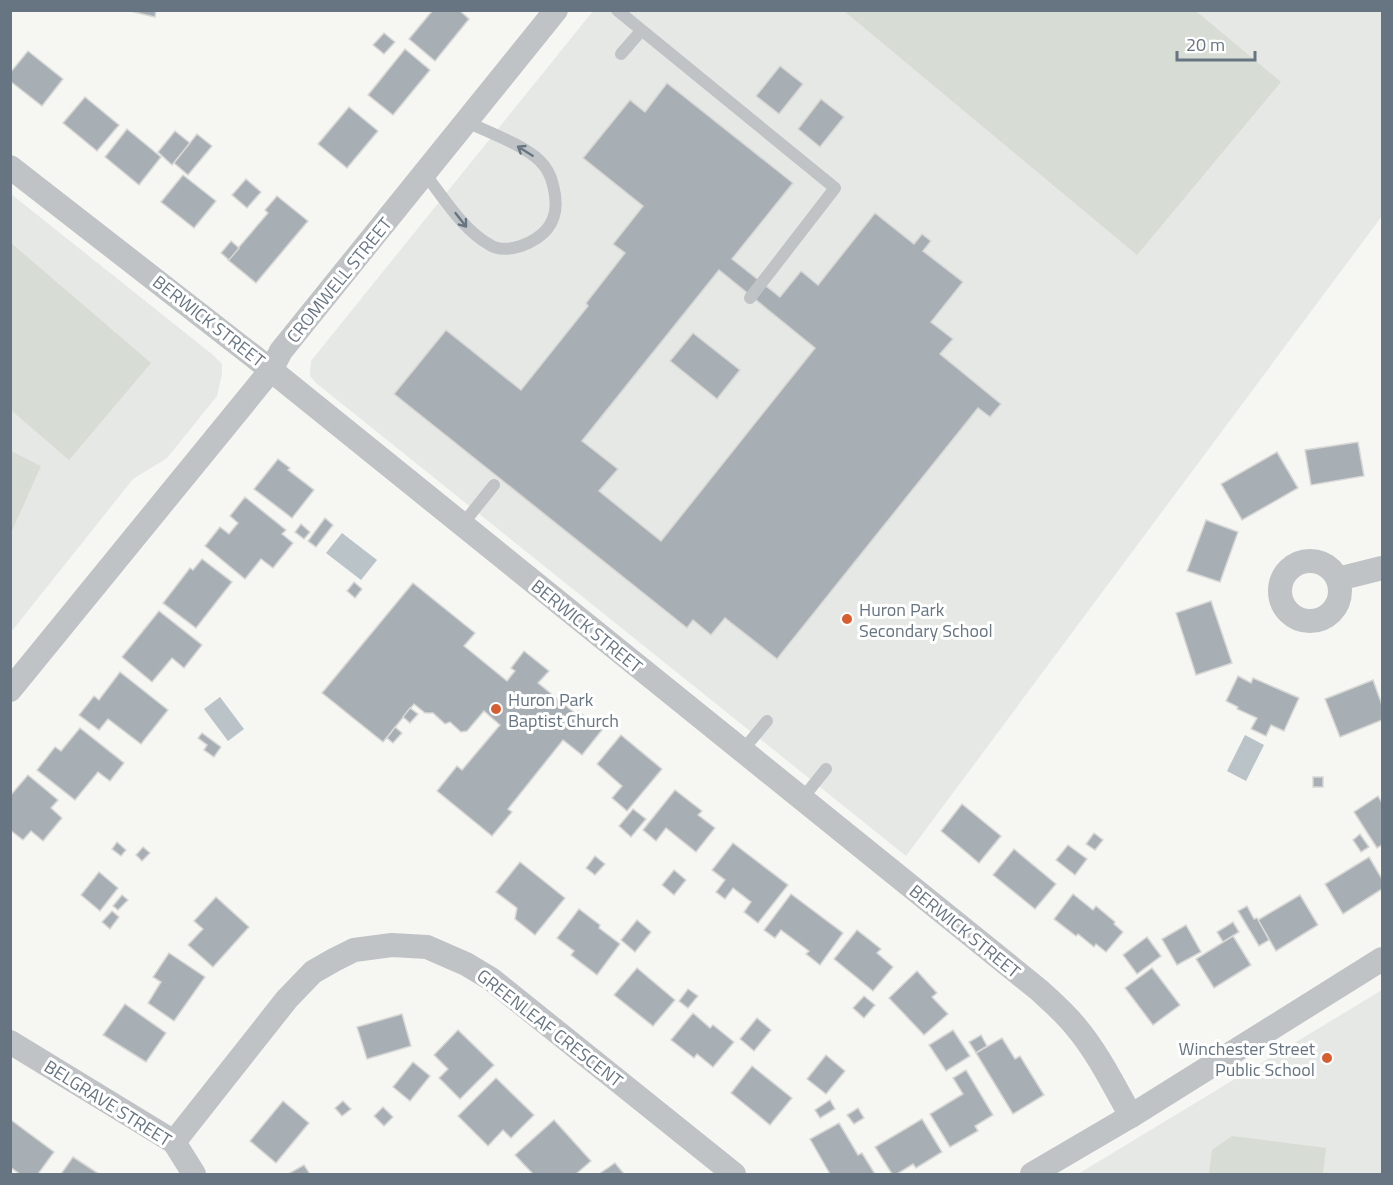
<svg xmlns="http://www.w3.org/2000/svg" width="1393" height="1185" viewBox="0 0 1393 1185" font-family="'Titillium Web',sans-serif">
  <style>
    .built { fill: #e6e8e6 }
    .garden { fill: #d7dcd4 }
    .water { fill: #b9c3c8 }
    .building { fill: #a8afb4; stroke: #d7d7d5; stroke-width: 1.5; fill-rule: evenodd }
    .lines { fill: none; stroke-linecap: round; stroke-linejoin: round }
    .service { stroke: #bfc3c6; stroke-width: 12 }
    .minor { stroke: #bfc3c6; stroke-width: 24 }
    .oneway { stroke: #677582 }
    .poi-dot { fill: #d75e31; stroke: #fff; stroke-width: 2 }
    .labels { text-anchor: middle; dominant-baseline: central; stroke-width: 6; stroke-linejoin: round; paint-order: stroke }
    .street-label { font-size: 18px; fill: #677582; stroke: #fff }
    .poi-label { font-size: 18px; fill: #677582; stroke: #fff; text-anchor: start }
  </style>
  <rect width="100%" height="100%" fill="#f6f6f3"/>
  <g class="built">
    <polygon points="593,11 1382,11 1382,216 906,856 316,383 310,376 311,361 315,356"/>
    <polygon points="11,194 213,355 222,364 222,374 217,396 167,458 133,479 11,632"/>
    <polygon points="1382,990 1382,1174 1078,1174 1159,1125"/>
  </g>
  <g class="garden">
    <polygon points="844,11 1196,11 1281,82 1137,255"/>
    <polygon points="11,243 151,363 69,460 11,410"/>
    <polygon points="11,451 41,466 11,533"/>
    <polygon points="1232,1136 1326,1148 1323,1174 1209,1174 1212,1150"/>
  </g>
  <g class="water">
    <polygon points="342,533 377,560 361,580 326,553"/>
    <polygon points="220,697 244,729 228,741 204,709"/>
    <polygon points="1245,735 1264,745 1246,781 1227,771"/>
  </g>
  <g class="building">
    <polygon points="126,10 156,10 155,17"/>
    <polygon points="433,10 459,10 469,19 435,61 409,39"/>
    <polygon points="384,33 395,42 384,54 373,45"/>
    <polygon points="405,49 430,70 393,115 368,95"/>
    <polygon points="28,51 63,79 42,106 10,81 10,73"/>
    <polygon points="780,66 803,84 779,114 756,96"/>
    <path d="M667,83L793,183L732,259L780,297L801,271L818,285L875,213L914,244L922,234L931,241L923,251L963,282L931,322L953,339L940,354L1001,404L990,417L978,408L777,659L725,618L711,635L693,620L687,628L394,394L446,330L521,390L588,306L586,303L625,253L613,244L643,206L583,158L630,100L645,112ZM719,270L815,348L661,541L599,491L618,469L582,441Z"/>
    <polygon points="85,97 119,125 97,151 63,123"/>
    <polygon points="821,99 844,117 820,147 798,129"/>
    <polygon points="349,107 378,131 347,168 318,144"/>
    <polygon points="127,129 161,157 139,185 105,157"/>
    <polygon points="175,131 190,143 172,165 158,152"/>
    <polygon points="197,134 212,146 188,175 174,163"/>
    <polygon points="183,175 216,201 194,228 161,202"/>
    <polygon points="246,179 261,192 247,208 232,195"/>
    <polygon points="277,196 308,221 256,283 228,260 268,213 265,210"/>
    <polygon points="231,241 239,248 229,260 221,253"/>
    <polygon points="693,333 740,370 717,399 670,361"/>
    <polygon points="1358,442 1364,476 1311,485 1305,450"/>
    <polygon points="1277,452 1298,488 1242,520 1221,484"/>
    <polygon points="278,459 290,468 288,470 314,490 292,518 254,489"/>
    <polygon points="245,497 286,530 282,534 293,543 273,568 261,559 245,579 205,546 220,527 229,534 238,523 230,516"/>
    <polygon points="325,518 333,525 316,547 308,541"/>
    <polygon points="1206,520 1238,532 1220,582 1187,571"/>
    <polygon points="301,524 310,532 304,539 295,532"/>
    <polygon points="202,559 232,582 196,628 163,603 190,568 193,570"/>
    <polygon points="354,582 362,589 355,598 347,591"/>
    <polygon points="413,583 475,633 464,646 507,681 515,671 511,668 524,651 549,671 538,683 576,714 578,711 602,730 582,755 563,740 508,809 512,812 492,836 437,791 457,766 462,770 500,725 484,711 467,731 461,732 450,722 445,724 433,713 425,713 414,704 383,742 322,693"/>
    <polygon points="1211,601 1232,663 1196,675 1176,613"/>
    <polygon points="159,611 202,645 184,668 172,658 152,682 122,657"/>
    <polygon points="120,672 168,710 141,744 108,719 99,730 79,715 94,696 99,700"/>
    <polygon points="1238,676 1251,683 1253,678 1299,698 1284,731 1271,725 1266,736 1251,729 1257,718 1237,709 1238,707 1226,701"/>
    <polygon points="1373,680 1382,705 1382,720 1340,737 1325,699"/>
    <polygon points="410,708 418,714 410,723 403,717"/>
    <polygon points="395,727 402,733 393,743 387,738"/>
    <polygon points="80,728 124,763 110,781 98,772 75,800 37,770 55,747 61,751"/>
    <polygon points="202,733 221,747 214,757 204,750 207,745 198,738"/>
    <polygon points="621,735 662,769 627,811 612,798 622,786 597,764"/>
    <polygon points="28,775 58,800 51,808 62,818 43,841 31,831 23,840 10,830 10,796"/>
    <rect x="1313" y="777" width="10" height="10"/>
    <polygon points="675,790 702,811 698,815 715,828 696,852 666,828 656,841 643,830"/>
    <polygon points="1378,796 1382,803 1382,845 1377,848 1354,812"/>
    <polygon points="962,804 1001,836 979,863 941,831"/>
    <polygon points="633,809 646,819 631,837 619,826"/>
    <polygon points="1094,833 1103,840 1095,850 1086,844"/>
    <polygon points="1360,834 1369,847 1361,852 1353,840"/>
    <polygon points="117,842 126,850 121,856 112,849"/>
    <polygon points="733,843 788,885 758,923 744,912 751,902 733,888 725,899 716,892 725,880 712,870"/>
    <polygon points="1068,845 1087,859 1075,875 1056,860"/>
    <polygon points="143,847 150,853 142,861 136,855"/>
    <polygon points="1014,849 1056,884 1035,909 993,875"/>
    <polygon points="595,856 605,864 595,875 586,868"/>
    <polygon points="1369,857 1382,879 1382,889 1343,914 1325,884"/>
    <polygon points="520,862 565,898 535,935 515,919 517,908 496,892"/>
    <polygon points="674,870 686,880 674,895 662,885"/>
    <polygon points="99,872 118,888 100,911 81,895"/>
    <polygon points="791,894 843,933 820,965 806,954 809,951 781,930 775,938 764,930"/>
    <polygon points="1073,894 1093,910 1096,906 1115,922 1114,924 1123,932 1106,952 1096,944 1094,947 1078,934 1076,936 1054,919"/>
    <polygon points="122,895 128,900 118,910 113,906"/>
    <polygon points="1300,895 1318,925 1276,951 1258,920"/>
    <polygon points="216,897 249,927 213,967 188,945 203,929 194,921"/>
    <polygon points="1247,906 1254,919 1257,918 1269,940 1259,946 1238,911"/>
    <polygon points="579,909 600,925 599,928 620,944 597,975 571,955 574,951 557,938"/>
    <polygon points="112,911 119,917 110,929 102,922"/>
    <polygon points="637,920 651,932 635,952 621,940"/>
    <polygon points="1233,922 1239,932 1223,942 1217,932"/>
    <polygon points="1186,925 1201,952 1177,965 1162,939"/>
    <polygon points="857,930 881,949 877,953 893,967 873,991 834,959"/>
    <polygon points="1233,936 1251,965 1214,988 1196,959"/>
    <polygon points="1147,937 1161,956 1137,974 1123,955"/>
    <polygon points="169,953 205,977 174,1021 148,1003 161,982 153,977"/>
    <polygon points="637,968 675,1000 653,1026 614,995"/>
    <polygon points="1152,968 1180,1005 1153,1025 1125,988"/>
    <polygon points="917,971 937,993 932,997 948,1014 924,1035 889,998"/>
    <polygon points="688,989 698,996 688,1008 679,1001"/>
    <polygon points="864,996 875,1005 864,1018 853,1008"/>
    <polygon points="125,1004 166,1033 146,1062 103,1035"/>
    <polygon points="693,1013 710,1028 713,1025 734,1042 713,1067 697,1054 694,1058 671,1040"/>
    <polygon points="402,1014 411,1046 367,1059 357,1027"/>
    <polygon points="757,1018 771,1030 754,1051 740,1039"/>
    <polygon points="458,1030 494,1065 460,1099 439,1078 448,1069 434,1055"/>
    <polygon points="953,1030 970,1056 946,1071 929,1045"/>
    <polygon points="981,1035 987,1046 976,1053 969,1042"/>
    <polygon points="1002,1038 1015,1059 1020,1056 1044,1095 1013,1114 976,1053"/>
    <polygon points="826,1055 845,1071 826,1094 807,1079"/>
    <polygon points="413,1062 430,1076 410,1101 393,1087"/>
    <polygon points="752,1066 792,1098 770,1125 731,1093"/>
    <polygon points="966,1070 993,1115 975,1126 978,1131 950,1147 930,1114 963,1094 953,1078"/>
    <polygon points="496,1078 534,1115 511,1138 503,1130 488,1146 458,1116"/>
    <polygon points="830,1100 835,1109 820,1118 815,1110"/>
    <polygon points="283,1101 309,1123 276,1163 250,1141"/>
    <polygon points="343,1101 351,1109 342,1116 335,1108"/>
    <polygon points="383,1107 393,1117 384,1126 374,1116"/>
    <polygon points="858,1108 864,1118 854,1124 847,1115"/>
    <polygon points="922,1119 942,1152 916,1168 913,1164 897,1174 892,1174 875,1147"/>
    <polygon points="11,1120 54,1152 38,1174 20,1174 10,1167"/>
    <polygon points="554,1120 591,1161 576,1174 533,1174 515,1155"/>
    <polygon points="839,1123 858,1155 862,1153 875,1174 830,1174 810,1139"/>
    <polygon points="73,1157 99,1174 61,1174"/>
    <polygon points="615,1163 624,1174 599,1174"/>
    <polygon points="304,1165 310,1174 288,1174"/>
  </g>
  <g class="lines">
    <g class="service">
      <polyline points="617,10 835,188 750,298"/>
      <polyline points="621,54 641,31"/>
      <path d="M425,174C444,198 462,229 490,245C499,251 511,249 521,246C551,235 561,215 553,185C551,176 547,168 540,161C524,145 488,132 467,122"/>
      <polyline points="462,525 494,485"/>
      <polyline points="742,751 767,721"/>
      <polyline points="802,799 826,769"/>
    </g>
    <g class="minor">
      <path d="M10,167L271,370L1039,990C1052,1002 1065,1013 1076,1027C1098,1053 1114,1086 1131,1116"/>
      <circle cx="1310" cy="591" r="30"/>
      <polyline points="1338,579 1382,568"/>
      <polyline points="10,690 271,370 281,351 556,10"/>
      <polyline points="10,1042 174,1142 194,1174"/>
      <polyline points="174,1142 287,999 313,972 334,960 354,950 392,945 427,947 466,964 491,979 734,1174"/>
      <polyline points="1032,1174 1131,1116 1382,959"/>
    </g>
  </g>
  <defs><path id="oneway-shaft" d="M-6 0H5M1.5-3L5.5 0L1.5 3" fill="none" stroke-width="1.6" stroke-linecap="round" stroke-linejoin="round" transform="scale(1.5)"/></defs>
  <g class="oneway">
    <use href="#oneway-shaft" transform="translate(525 151) rotate(-148)"/>
    <use href="#oneway-shaft" transform="translate(461 220) rotate(52)"/>
  </g>
  <g class="poi-dot">
    <circle cx="847" cy="619" r="6"/>
    <circle cx="496" cy="709" r="6"/>
    <circle cx="1327" cy="1058" r="6"/>
  </g>
  <g class="labels">
    <g class="street-label">
      <text transform="translate(339 280) rotate(-51)">CROMWELL STREET</text>
      <text transform="translate(209 321) rotate(38)">BERWICK STREET</text>
      <text transform="translate(587 626) rotate(39)">BERWICK STREET</text>
      <text transform="translate(965 931) rotate(39)">BERWICK STREET</text>
      <text transform="translate(550 1028) rotate(38)">GREENLEAF CRESCENT</text>
      <text transform="translate(108 1103) rotate(32)">BELGRAVE STREET</text>
    </g>
    <g class="poi-label">
      <text x="859" y="609">Huron Park<tspan x="859" dy="21">Secondary School</tspan></text>
      <text x="508" y="699">Huron Park<tspan x="508" dy="21">Baptist Church</tspan></text>
      <text x="1315" y="1048" text-anchor="end">Winchester Street<tspan x="1315" dy="21">Public School</tspan></text>
    </g>
  </g>
  <rect width="1393" height="1185" fill="none" stroke="#677582" stroke-width="24"/>
  <path d="M1177 51v9h78v-9" fill="none" stroke="#677582" stroke-width="3"/>
  <text x="1186" y="51" font-size="18" fill="#677582" stroke="#ffffff" stroke-width="4.5" paint-order="stroke">20 m</text>
</svg>
